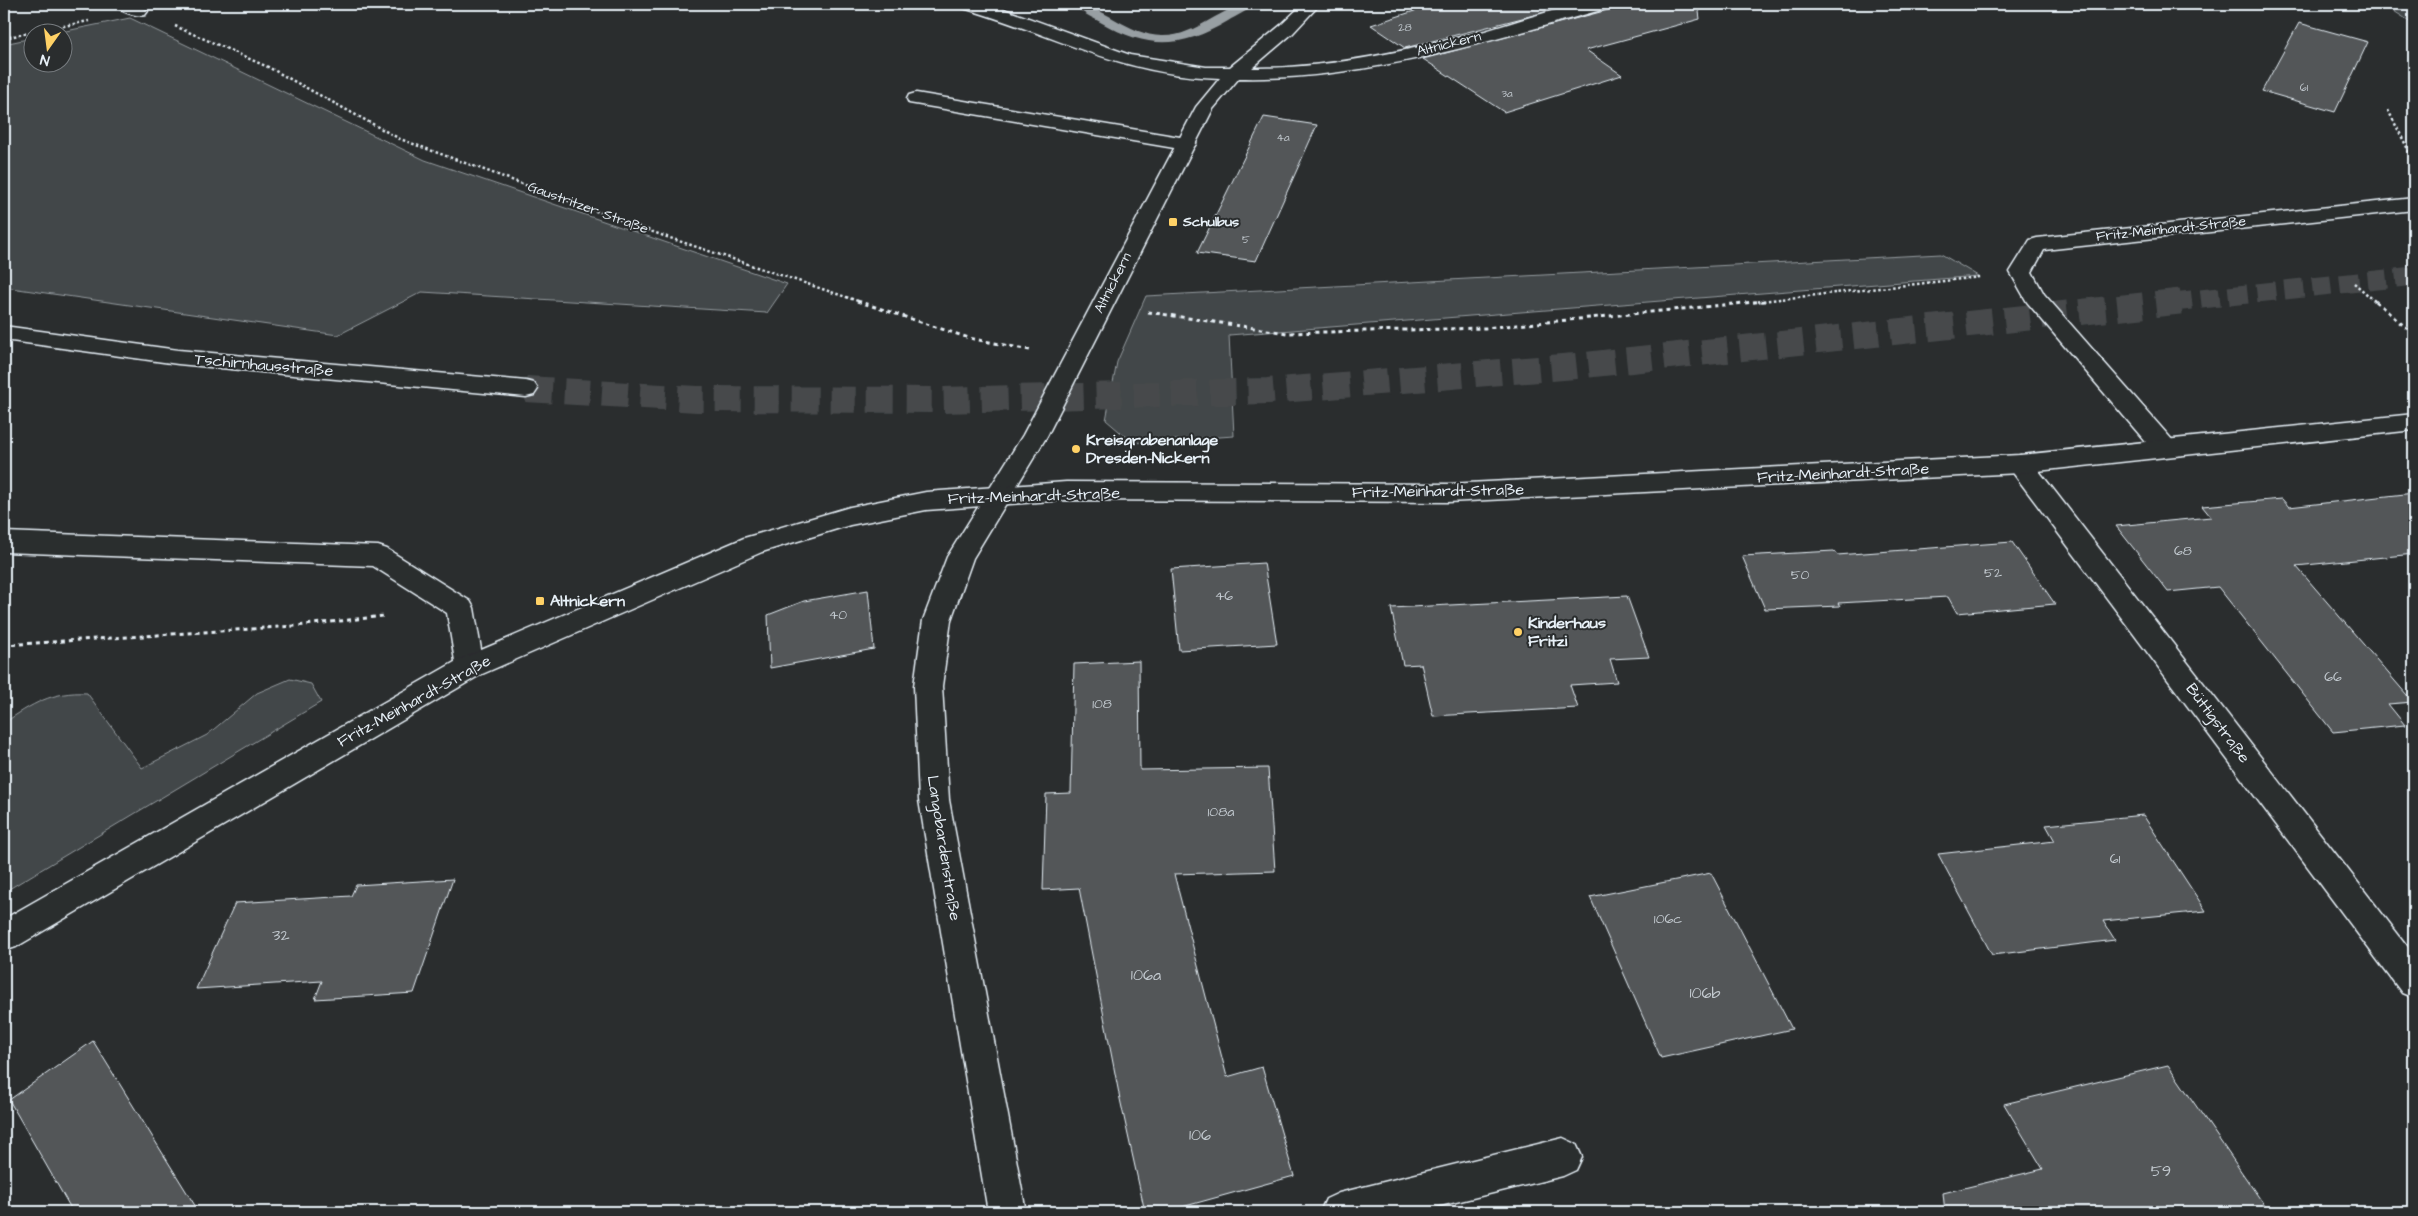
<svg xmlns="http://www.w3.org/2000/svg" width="2418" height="1216" viewBox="0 0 2418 1216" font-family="'Architects Daughter',sans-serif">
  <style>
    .green { fill: #424648; stroke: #959ca0 }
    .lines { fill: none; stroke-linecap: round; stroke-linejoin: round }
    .stream { fill: #989fa3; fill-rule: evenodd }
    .building { fill: #535759; stroke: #e8f1f8 }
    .secondary-tunnel-far1 { stroke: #464a4c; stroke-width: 19; stroke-dasharray: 19 9; stroke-linecap: butt }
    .secondary-tunnel { stroke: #464a4c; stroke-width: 26; stroke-dasharray: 26 12; stroke-linecap: butt }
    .service-casing { stroke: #e8f1f8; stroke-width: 3 }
    .minor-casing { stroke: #e8f1f8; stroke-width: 3 }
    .tertiary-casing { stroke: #e8f1f8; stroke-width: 3 }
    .secondary-casing { stroke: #e8f1f8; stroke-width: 3 }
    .path-far1 { stroke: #e8f1f8; stroke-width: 2.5; stroke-dasharray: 2.5 2.5; stroke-linecap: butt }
    .path { stroke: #e8f1f8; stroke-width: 3; stroke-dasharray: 4 4; stroke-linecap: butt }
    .service { fill: #2a2d2e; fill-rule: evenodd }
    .minor { fill: #2a2d2e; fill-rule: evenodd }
    .tertiary { fill: #2a2d2e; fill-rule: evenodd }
    .secondary { fill: #2a2d2e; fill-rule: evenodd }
    .poi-dot { fill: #ffd166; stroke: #2a2d2e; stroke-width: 2 }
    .labels { text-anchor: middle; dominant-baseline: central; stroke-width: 4; stroke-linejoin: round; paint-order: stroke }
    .far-number-label { font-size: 11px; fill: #c3cad0 }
    .far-street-label { font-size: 14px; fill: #e8f1f8; stroke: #2a2d2e }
    .far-poi-label { font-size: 14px; font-weight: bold; fill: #e8f1f8; stroke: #2a2d2e; text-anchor: start }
    .number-label { font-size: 14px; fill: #c3cad0 }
    .street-label { font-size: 16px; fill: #e8f1f8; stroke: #2a2d2e }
    .poi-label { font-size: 16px; font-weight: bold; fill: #e8f1f8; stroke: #2a2d2e; text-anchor: start }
    .near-number-label { font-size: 16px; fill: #c3cad0 }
  </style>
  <rect width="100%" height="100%" fill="#2a2d2e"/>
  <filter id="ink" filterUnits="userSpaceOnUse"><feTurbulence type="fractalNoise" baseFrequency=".02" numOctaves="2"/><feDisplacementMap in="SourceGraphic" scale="10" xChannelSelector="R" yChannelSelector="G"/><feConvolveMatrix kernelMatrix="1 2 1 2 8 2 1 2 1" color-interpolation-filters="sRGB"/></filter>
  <g filter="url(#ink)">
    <g class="green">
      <polygon points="2385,4 2414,4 2414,24 2386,6"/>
      <polygon points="130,18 425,160 787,284 767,313 422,292 338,335 4,287 4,44 32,38 32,62 62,62 61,32"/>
      <polygon points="1941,254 1978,276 1229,335 1234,436 1133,443 1106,420 1117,362 1146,296"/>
      <path d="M290,679L311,684L321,702L4,892V723C32,704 52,691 87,693L142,768L207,735L257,693Z"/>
    </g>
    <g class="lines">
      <path class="stream" d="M1073,4C1100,2 1127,35 1162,36C1198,37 1224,2 1254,4C1248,11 1236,16 1228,21C1182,48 1149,50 1102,23C1093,18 1080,12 1073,4Z"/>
    </g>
    <g class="building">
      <polygon points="1436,4 1577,4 1405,48 1371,25"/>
      <polygon points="1612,4 1698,4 1700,19 1586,50 1622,75 1504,112 1423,59 1608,10"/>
      <polygon points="2299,23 2368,42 2335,112 2262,91"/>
      <polygon points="1264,117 1317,125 1256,261 1197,253"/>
      <polygon points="2414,493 2414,554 2296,566 2413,702 2388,704 2405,725 2333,732 2218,587 2168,592 2116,526 2211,517 2202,506 2282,499 2289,507"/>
      <polygon points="2012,542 2055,604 1957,613 1948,597 1838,603 1840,606 1765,609 1742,556 1834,551 1837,555"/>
      <polygon points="1264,563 1277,644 1179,650 1171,569"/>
      <polygon points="868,590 874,649 770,668 768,615 804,601"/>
      <polygon points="1627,596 1649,657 1610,659 1617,682 1570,685 1578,708 1433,716 1421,664 1403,665 1391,608"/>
      <polygon points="1139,661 1140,770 1268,768 1275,871 1174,874 1227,1077 1262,1067 1294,1176 1164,1212 1145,1212 1120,1099 1079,888 1043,890 1046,794 1071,793 1074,664"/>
      <polygon points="2143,815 2206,911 2103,921 2115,940 1992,955 1938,854 2055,841 2046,825"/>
      <polygon points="1711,873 1792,1029 1661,1058 1590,897"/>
      <polygon points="453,879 414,993 315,999 322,981 196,989 235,903 351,896 356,885"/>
      <polygon points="93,1041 199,1212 73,1212 9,1100"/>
      <polygon points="2168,1065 2269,1212 1945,1212 1943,1193 2043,1169 2004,1104"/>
    </g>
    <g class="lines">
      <polyline class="secondary-tunnel-far1" points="2173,302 2414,276"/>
      <polyline class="secondary-tunnel" points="526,389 697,399 942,400 1268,391 1575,366 2184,301"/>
      <defs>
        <g id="service">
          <polygon points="916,93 1186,138 1193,140 1196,144 1193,148 1186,150 909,103 907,99 909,95"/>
          <polygon points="4,532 378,546 387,549 470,601 474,608 484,667 480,675 470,678 460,675 456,667 447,613 373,566 4,552"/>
          <polygon points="1563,1138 1576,1144 1582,1157 1576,1170 1563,1176 1415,1212 1320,1212 1326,1199 1339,1193"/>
        </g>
        <g id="minor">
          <path d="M115,4H137L148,11L145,15C136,17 120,12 115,4Z"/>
          <path d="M961,4H986L998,7L1130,55L1206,67H1230L1281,25L1303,4H1320L1293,33L1252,68C1330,69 1409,50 1485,31C1525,20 1568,1 1610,4L1608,8C1488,41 1365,81 1239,78L1213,109L1047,436L973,558L951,620L942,686L949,800L1026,1212H988L919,800L914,686L923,620L947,557L1023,435L1196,107L1220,78C1123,76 1053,34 963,8Z"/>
          <polygon points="2414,198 2414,210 2044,250 2032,272 2044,294 2174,442 2177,448 2174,454 2165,456 2156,454 2027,302 2010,272 2030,240 2037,238"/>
          <polygon points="2020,455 2029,458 2414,955 2414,998 2402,993 2011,470 2008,464 2011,458"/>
        </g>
        <polygon id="tertiary" points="2414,414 2414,430 2020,473 1448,502 1066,500 926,510 850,525 762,552 480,675 16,947 4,951 4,919 460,659 744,538 850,507 926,492 1066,482 1448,484 2020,455"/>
        <polygon id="secondary" points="4,326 178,350 526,381 534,383 538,389 534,395 526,397 178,364 4,340"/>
      </defs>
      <use href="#service" class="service-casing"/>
      <use href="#minor" class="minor-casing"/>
      <use href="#tertiary" class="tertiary-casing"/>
      <use href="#secondary" class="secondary-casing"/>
      <g class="path-far1">
        <polyline points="175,26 268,67 400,139 664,236 861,302"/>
        <polyline points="4,38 89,21"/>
        <polyline points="2388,110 2414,161"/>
        <polyline points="2354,283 2376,302"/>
        <polyline points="1753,302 1980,277"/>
      </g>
      <g class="path">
        <polyline points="857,301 969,338 1030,350"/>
        <polyline points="2375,301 2411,332 2414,331"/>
        <polyline points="1148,312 1287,333 1485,328 1765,301"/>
        <polyline points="4,645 296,626 384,616"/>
      </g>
      <use href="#service" class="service"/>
      <use href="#minor" class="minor"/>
      <use href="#tertiary" class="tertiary"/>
      <use href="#secondary" class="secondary"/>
    </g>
  </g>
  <g class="poi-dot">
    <rect x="1168" y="217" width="10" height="10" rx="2.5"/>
    <circle cx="1076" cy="449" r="5"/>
    <rect x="535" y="596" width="10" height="10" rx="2.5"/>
    <circle cx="1518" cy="632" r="5"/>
  </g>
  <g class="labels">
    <g class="far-number-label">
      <text x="1405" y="27">28</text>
      <text x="2304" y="87">61</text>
      <text x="1507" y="93">3a</text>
      <text x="1283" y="137">4a</text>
      <text x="1246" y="239">5</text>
    </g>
    <g class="far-street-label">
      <text transform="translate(1449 44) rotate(-14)">Altnickern</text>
      <text transform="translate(588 208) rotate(20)">Gaustritzer Straße</text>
      <text transform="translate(2171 229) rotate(-6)">Fritz-Meinhardt-Straße</text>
      <text transform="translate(1113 283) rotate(-63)">Altnickern</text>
    </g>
    <g class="far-poi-label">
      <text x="1183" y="222">Schulbus</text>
    </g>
    <g class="number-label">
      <text x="2183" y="551">68</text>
      <text x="1993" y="573">52</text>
      <text x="1800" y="575">50</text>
      <text x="1224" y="596">46</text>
      <text x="838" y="615">40</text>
      <text x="2333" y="677">66</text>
      <text x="1102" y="704">108</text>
      <text x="1221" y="812">108a</text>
      <text x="2115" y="859">61</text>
      <text x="1668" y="919">106c</text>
    </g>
    <g class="street-label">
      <text transform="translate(264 365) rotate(5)">Tschirnhausstraße</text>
      <text transform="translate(1843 473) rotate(-3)">Fritz-Meinhardt-Straße</text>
      <text transform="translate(1438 491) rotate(-1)">Fritz-Meinhardt-Straße</text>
      <text transform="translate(1034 496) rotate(-2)">Fritz-Meinhardt-Straße</text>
      <text transform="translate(414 701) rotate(-29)">Fritz-Meinhardt-Straße</text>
      <text transform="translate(2218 723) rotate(53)">Büttigstraße</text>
      <text transform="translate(944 848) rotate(81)">Langobardenstraße</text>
    </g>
    <g class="poi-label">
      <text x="1086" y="440">Kreisgrabenanlage<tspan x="1086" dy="18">Dresden-Nickern</tspan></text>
      <text x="550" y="601">Altnickern</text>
      <text x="1528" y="623">Kinderhaus<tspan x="1528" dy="18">Fritzi</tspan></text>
    </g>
    <g class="near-number-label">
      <text x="281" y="935">32</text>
      <text x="1146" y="975">106a</text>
      <text x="1705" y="993">106b</text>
      <text x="1200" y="1135">106</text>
      <text x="2161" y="1171">59</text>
    </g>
  </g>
  <rect width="2418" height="1216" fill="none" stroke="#2a2d2e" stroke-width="20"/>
  <rect x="10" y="10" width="2398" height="1196" fill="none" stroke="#e8f1f8" stroke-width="2" filter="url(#ink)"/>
  <g transform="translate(48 48) rotate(194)"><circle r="24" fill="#2a2d2e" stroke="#767b7f"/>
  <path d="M0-4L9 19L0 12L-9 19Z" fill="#ffd166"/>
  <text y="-8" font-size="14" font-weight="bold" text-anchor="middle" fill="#e8f1f8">N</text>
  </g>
</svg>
